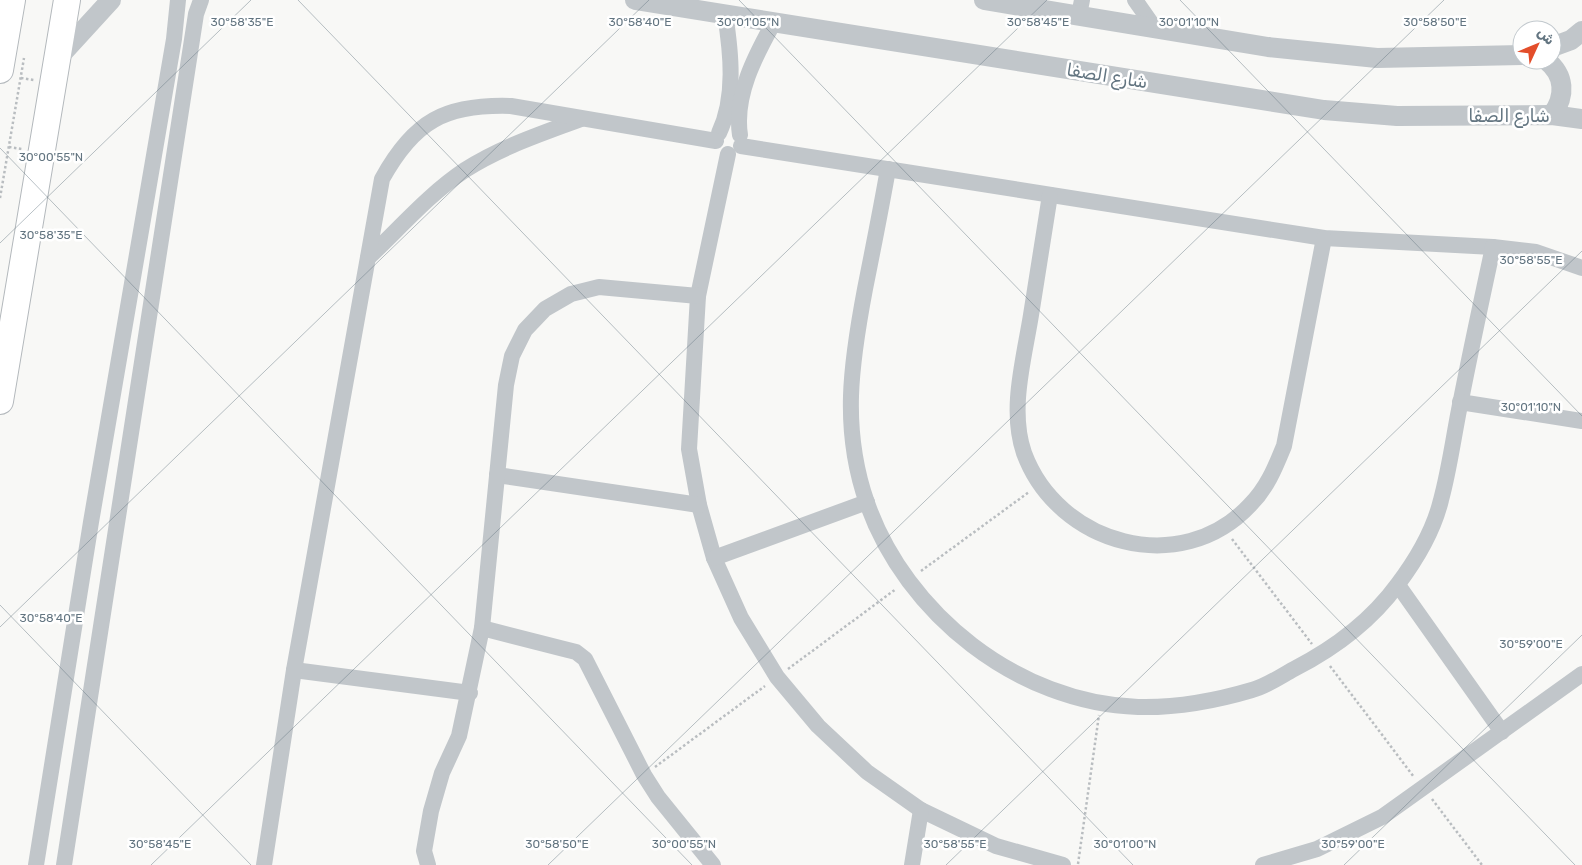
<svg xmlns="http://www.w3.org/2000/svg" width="1582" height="865" viewBox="0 0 1582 865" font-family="Rubik,'Noto Sans Arabic',sans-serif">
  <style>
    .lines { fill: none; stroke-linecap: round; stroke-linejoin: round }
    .primary-casing { stroke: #b3b8bc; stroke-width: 28 }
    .path { stroke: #b9bdc0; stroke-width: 2.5; stroke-dasharray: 2.5 2.5; stroke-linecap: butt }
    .minor { stroke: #c1c6ca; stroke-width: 16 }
    .tertiary { stroke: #c1c6ca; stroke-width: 20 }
    .primary { stroke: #fff; stroke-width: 26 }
    .ticks { fill: none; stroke: #637581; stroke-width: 1; stroke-opacity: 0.45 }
    .labels { text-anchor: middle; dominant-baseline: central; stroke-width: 5; stroke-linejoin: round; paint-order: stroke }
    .street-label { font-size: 18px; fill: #637581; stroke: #fff }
    .ticks-label { font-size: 12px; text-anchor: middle; fill: #637581; stroke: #fff; stroke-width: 5; stroke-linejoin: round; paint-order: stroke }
  </style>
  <rect width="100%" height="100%" fill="#f8f8f6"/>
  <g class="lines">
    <defs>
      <g id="primary">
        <polyline points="0,70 12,0"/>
        <polyline points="0,401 67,0"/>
      </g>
    </defs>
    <use href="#primary" class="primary-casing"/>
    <g class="path">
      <polyline points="21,78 34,80"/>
      <polyline points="9,147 22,149"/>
      <polyline points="0,198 24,58"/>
      <polyline points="1232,539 1312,644"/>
      <polyline points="921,571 1029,492"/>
      <polyline points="1330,666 1414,777"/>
      <polyline points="788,669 896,589"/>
      <polyline points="655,767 765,686"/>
      <polyline points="1432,799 1482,865"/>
      <polyline points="1078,864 1099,715"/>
    </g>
    <g class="minor">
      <polyline points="1135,0 1154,27"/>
      <polyline points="1079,15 1082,0"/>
      <path d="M719,133C736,97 731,52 725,14"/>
      <path d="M740,135C734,96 755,56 774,22"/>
      <polyline points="741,146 1324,238 1493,247 1536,252 1582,268"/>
      <polyline points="728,154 698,296 689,449 699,505 714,558 741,618 777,677 818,726 867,772 921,810 996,846 1063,865"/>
      <path d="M888,169C881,209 873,249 865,289C851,363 841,429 867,503C906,614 1018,703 1138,707C1177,708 1215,701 1252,690C1267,686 1281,676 1294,669C1335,648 1371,621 1398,584C1416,560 1434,529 1441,500C1450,467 1454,433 1461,400C1471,349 1482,298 1493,247"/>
      <path d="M1050,195C1044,235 1037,275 1031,315C1024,359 1009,410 1024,453C1058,545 1181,579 1250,505C1267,488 1275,468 1284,446L1324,238"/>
      <path d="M368,258C400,228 429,194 465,170C501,147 541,134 581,119"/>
      <polyline points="1460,402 1582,421"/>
      <polyline points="497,475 699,505"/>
      <polyline points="714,558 867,502"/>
      <polyline points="1398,585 1502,732"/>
      <polyline points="482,628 564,649 576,652 585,659 644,775 658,797 713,865"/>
      <polyline points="294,670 470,693"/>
      <polyline points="36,865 91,522 174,39 178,0"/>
      <polyline points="64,865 196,14 201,0"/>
      <path d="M264,865L294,670L382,179C414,121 445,104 511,106L716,141"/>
      <polyline points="428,865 424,851 431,811 442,773 459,736 482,628 506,385 512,356 525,330 545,309 571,294 599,287 698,296"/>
      <polyline points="912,865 921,810"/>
      <polyline points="1263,865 1317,849 1382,817 1582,674"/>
    </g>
    <g class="tertiary">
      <polyline points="635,0 1324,110 1397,116 1552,115 1582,119"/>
      <polyline points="984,0 1268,47 1377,58 1522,55"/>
      <polyline points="1552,47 1571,40 1582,31"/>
      <polyline points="57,59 111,0"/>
      <path d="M1546,60C1565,75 1566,96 1552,115"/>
    </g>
    <use href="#primary" class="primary"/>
  </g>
  <path class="ticks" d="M298,0L1133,865M739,0L1575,865M1180,0L1582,416M0,148L692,865M0,243L251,0M0,605L251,865M0,627L649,0M151,865L1047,0M548,865L1444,0M946,865L1582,251M1344,865L1582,635"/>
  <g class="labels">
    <g class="street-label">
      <text transform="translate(1107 76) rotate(9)">شارع الصفا</text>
      <text x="1509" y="116">شارع الصفا</text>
    </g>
  </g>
  <g class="ticks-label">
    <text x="242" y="26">30°58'35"E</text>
    <text x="640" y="26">30°58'40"E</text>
    <text x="1038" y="26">30°58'45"E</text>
    <text x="1435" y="26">30°58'50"E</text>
    <text x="748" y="26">30°01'05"N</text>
    <text x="1189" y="26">30°01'10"N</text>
    <text x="51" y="161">30°00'55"N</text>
    <text x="51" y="239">30°58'35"E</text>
    <text x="1531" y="264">30°58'55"E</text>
    <text x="1531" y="411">30°01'10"N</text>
    <text x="51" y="622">30°58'40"E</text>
    <text x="1531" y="648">30°59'00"E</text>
    <text x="684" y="848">30°00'55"N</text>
    <text x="1125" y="848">30°01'00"N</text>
    <text x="160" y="848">30°58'45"E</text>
    <text x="557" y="848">30°58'50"E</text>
    <text x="955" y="848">30°58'55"E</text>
    <text x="1353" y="848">30°59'00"E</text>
  </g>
  <g transform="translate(1537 45) rotate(46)"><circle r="24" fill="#ffffff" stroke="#c1c8cd"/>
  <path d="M0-4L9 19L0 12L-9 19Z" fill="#e34e2b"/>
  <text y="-8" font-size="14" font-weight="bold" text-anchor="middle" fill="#637581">ش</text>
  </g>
</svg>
